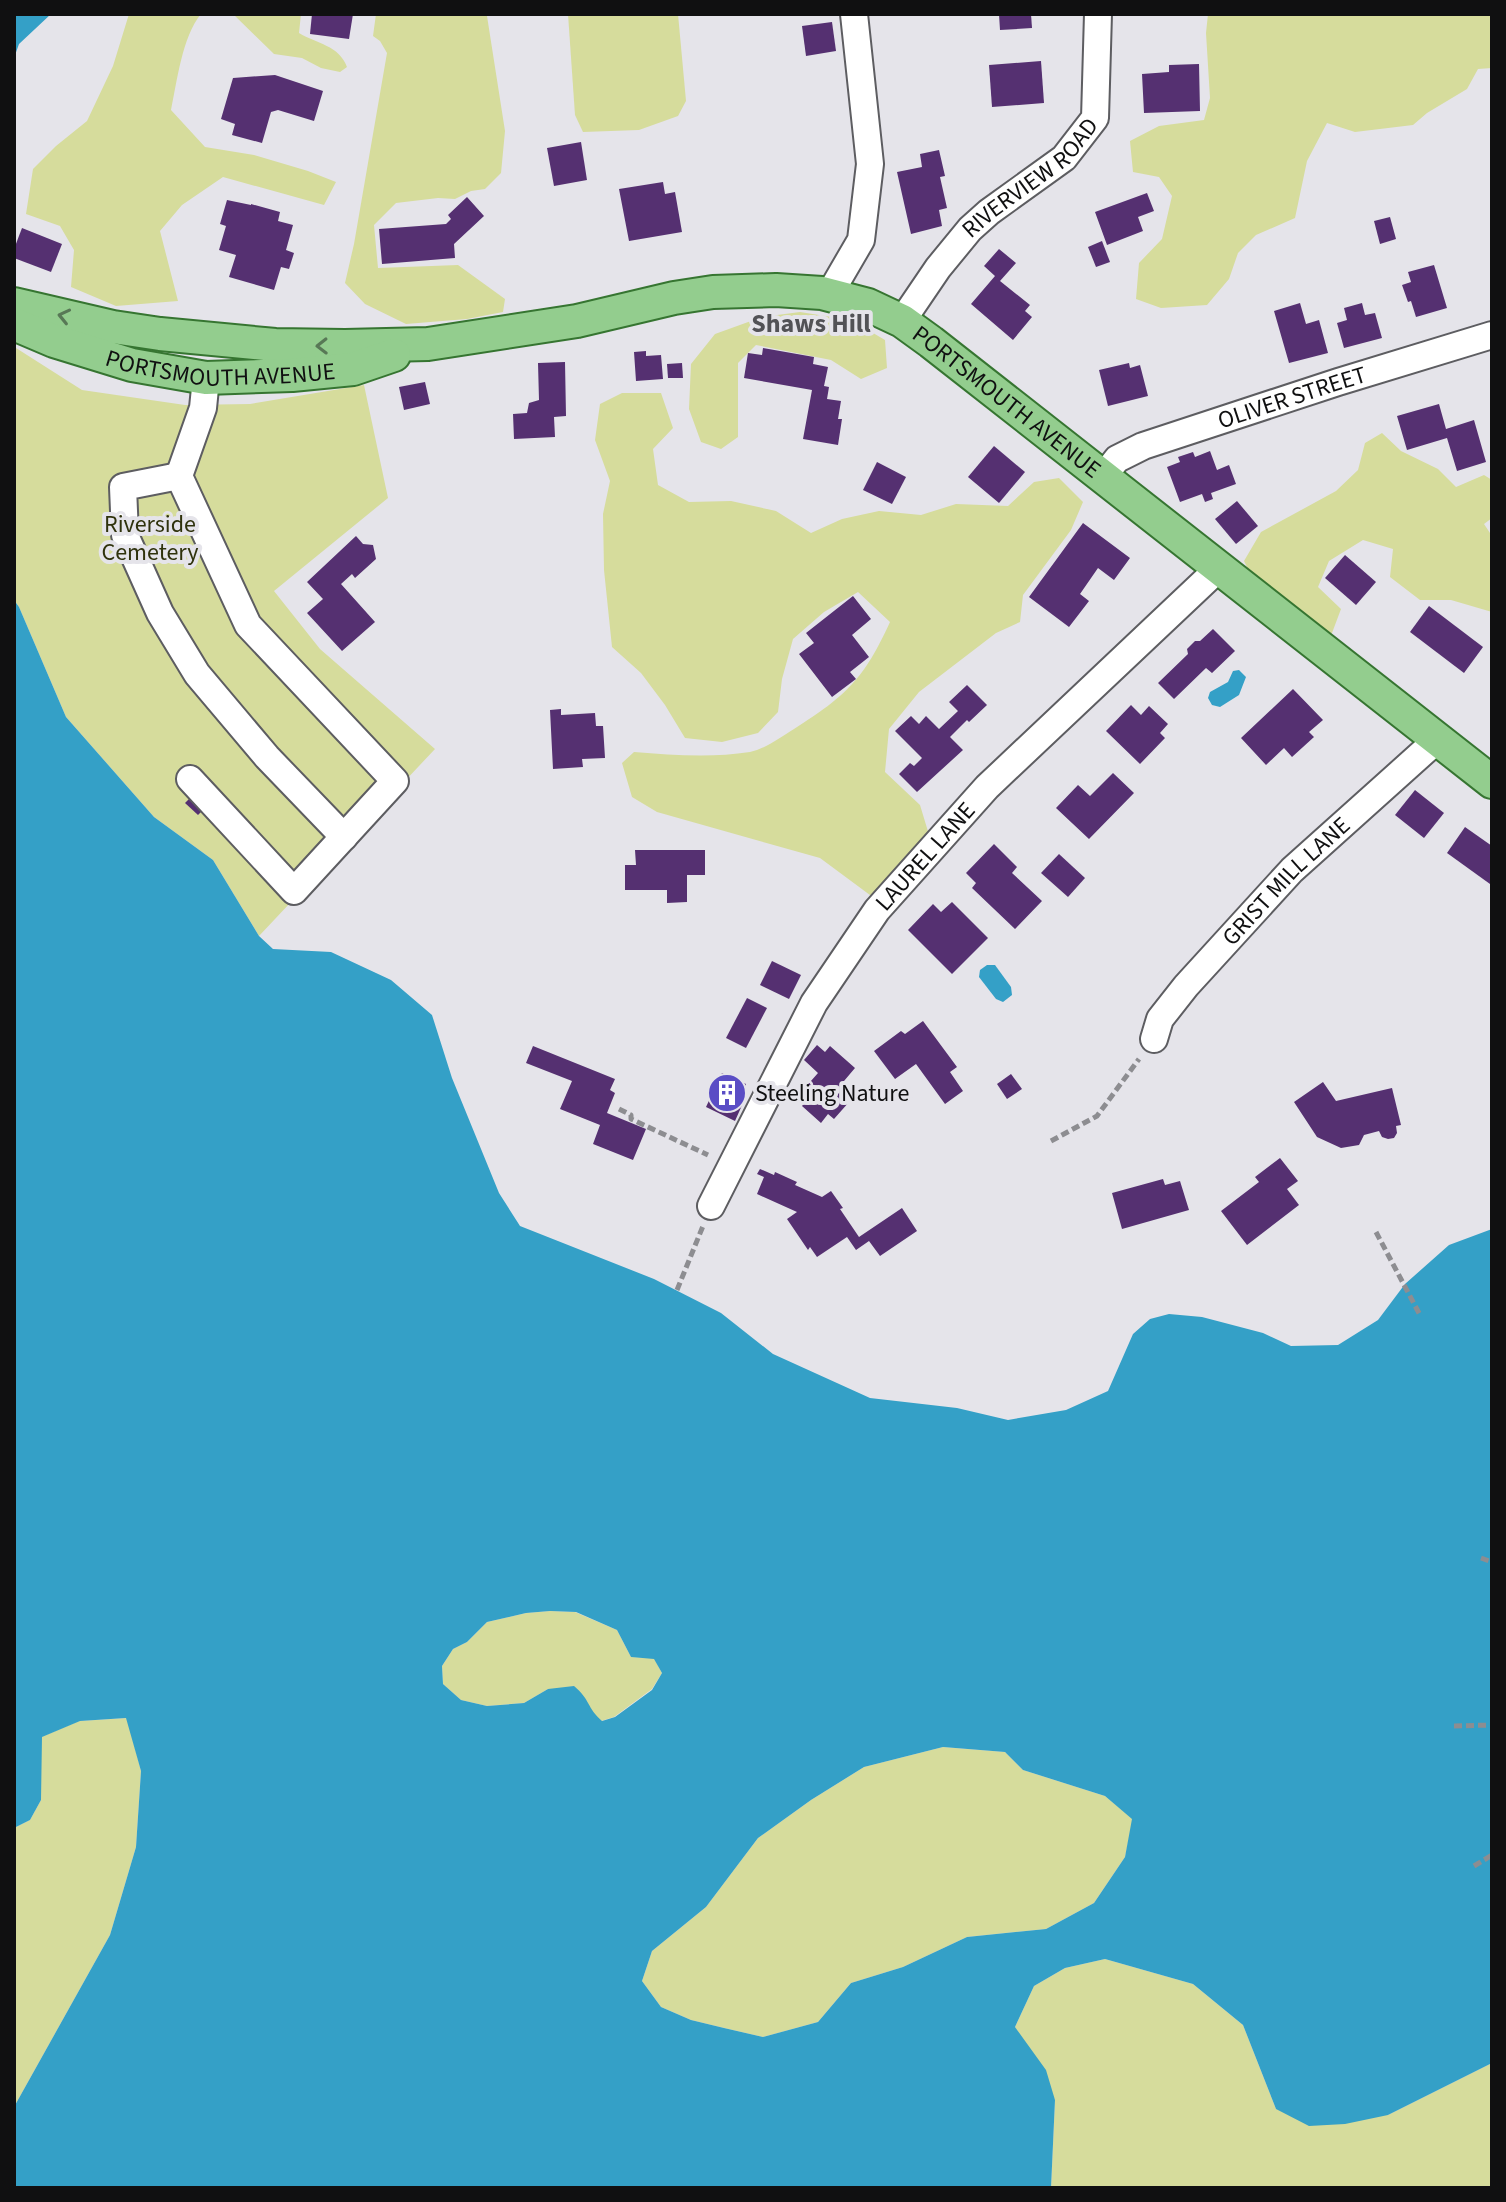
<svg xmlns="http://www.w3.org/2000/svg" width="1506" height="2202" viewBox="0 0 1506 2202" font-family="'Source Sans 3',sans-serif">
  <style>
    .green { fill: #d6dc9c }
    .water { fill: #34a0c7; fill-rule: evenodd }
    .building { fill: #553071 }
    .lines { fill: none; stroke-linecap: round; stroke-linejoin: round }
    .minor-casing { stroke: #5d5d61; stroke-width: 30 }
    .major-casing { stroke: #367531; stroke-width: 36 }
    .path { stroke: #8d8d91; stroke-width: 5; stroke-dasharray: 8 4; stroke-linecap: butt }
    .minor { stroke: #fff; stroke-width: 26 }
    .major { stroke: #93cd8e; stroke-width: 32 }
    .oneway { stroke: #587856 }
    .labels { text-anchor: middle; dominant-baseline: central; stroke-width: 8; stroke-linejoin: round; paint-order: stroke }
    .street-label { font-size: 24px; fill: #101011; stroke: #e5e4ea }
    .park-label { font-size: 24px; fill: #2f320c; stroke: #e5e4ea }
    .poi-label { font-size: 24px; fill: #101011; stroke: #e5e4ea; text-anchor: start }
    .neighbourhood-label { font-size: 26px; font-weight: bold; fill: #525256; stroke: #e5e4ea }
  </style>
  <rect width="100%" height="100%" fill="#e5e4ea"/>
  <g class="green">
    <path d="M129,14H201C182,37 177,82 171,110L205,147L254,155L308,171L336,182L324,205L223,177L182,205L160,231L178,301L116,306L71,287L74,250L60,226L26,214L33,169L56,146L87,121L113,66Z"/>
    <path d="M233,14H301L299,33C317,44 339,45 347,67L340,72L321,68L302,58L274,54Z"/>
    <polygon points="376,14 485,14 487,16 505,131 501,173 485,189 471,191 455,199 438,198 396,203 374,225 378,268 458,265 505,299 503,312 467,319 406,324 365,304 345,283 354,244 387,53 380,41 373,36"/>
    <polygon points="568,14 678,14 686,101 678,116 639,130 583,132 575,115"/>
    <polygon points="1208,14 1492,14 1492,68 1478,69 1467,89 1427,113 1413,125 1355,132 1327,123 1307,161 1295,218 1256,235 1238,253 1229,279 1207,305 1161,308 1136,299 1139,263 1162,239 1172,196 1159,177 1133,172 1130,141 1159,126 1204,120 1210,98 1206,33"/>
    <polygon points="800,312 851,320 885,340 887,368 861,379 831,360 756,345 738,363 738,437 721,449 701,442 689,409 691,364 715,334 762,317"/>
    <polygon points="16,348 82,390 185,405 250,404 364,385 388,498 274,591 320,649 435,749 259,936 213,860 154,817 66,717 19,607 14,600 14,349"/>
    <path d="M622,393H661L673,428L653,449L658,485L689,502L731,501L776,511L811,533L842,519L879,511L921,515L956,504L1008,506L1034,482L1059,478L1083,502L1071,530L1023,595L1020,622L996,633L919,692L889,729L885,772L920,805L930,838L874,898L820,858L657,812L632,797L622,763L634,752C672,755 712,758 750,752C765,749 781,737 794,729C846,696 864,679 890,622L858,592L824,612L793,639L782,679L778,712L758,733L722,742L685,738L665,705L641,673L612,647L604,570L603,514L610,481L595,440L600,404Z"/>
    <polygon points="1382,433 1401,451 1438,469 1456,487 1484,475 1492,480 1492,518 1484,524 1492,536 1492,612 1451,600 1420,600 1390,577 1393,549 1363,540 1329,561 1318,587 1341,609 1332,633 1312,631 1258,589 1244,561 1261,532 1336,491 1358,470 1365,443"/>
    <polygon points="550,1611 575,1612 617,1630 631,1657 654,1658 662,1673 652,1689 614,1717 601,1721 590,1710 548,1689 524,1703 487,1706 461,1700 443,1684 442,1666 453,1649 467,1642 487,1622 526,1613"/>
    <polygon points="127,1718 141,1771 136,1847 110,1935 14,2107 14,1828 30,1820 41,1800 41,1737 79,1721"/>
    <polygon points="943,1747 1005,1752 1023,1770 1105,1796 1133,1819 1125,1857 1094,1903 1046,1929 967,1937 903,1967 851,1983 818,2022 763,2037 724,2028 691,2020 661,2007 642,1981 652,1951 706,1907 758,1838 811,1800 864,1767"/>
    <polygon points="1105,1959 1193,1984 1243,2025 1276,2109 1388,2115 1492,2063 1492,2188 1051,2188 1055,2100 1015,2027 1034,1986 1065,1968"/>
  </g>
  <g class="water">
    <polygon points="14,14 51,14 19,44 14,58"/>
    <path d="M14,600L19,607L66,717L154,817L213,860L259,936L273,949L331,952L391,980L432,1015L452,1078L499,1193L520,1226L654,1279L721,1313L773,1354L870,1398L957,1408L1008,1420L1066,1410L1108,1391L1133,1334L1150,1319L1169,1314L1202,1317L1263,1333L1291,1346L1338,1345L1378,1320L1405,1284L1449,1245L1492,1229V2063L1388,2115L1345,2124L1309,2126L1276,2109L1243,2025L1193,1984L1105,1959L1065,1968L1034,1986L1015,2027L1046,2070L1055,2100L1051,2188H14V2107L110,1935L136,1847L141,1771L126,1718L80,1721L42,1737L41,1800L30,1820L14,1828ZM550,1611L576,1612L617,1630L631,1657L654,1659L662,1673L652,1690L615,1717L602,1721C587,1708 590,1699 574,1686L548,1689L524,1703L487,1706L461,1700L443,1684L442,1666L453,1649L467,1642L487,1622L526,1613ZM943,1747L1005,1752L1023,1770L1105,1796L1132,1819L1125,1857L1094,1903L1046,1929L967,1937L903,1967L851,1983L818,2022L763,2037L724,2028L691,2020L661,2007L642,1981L652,1951L706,1907L758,1838L811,1800L864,1767Z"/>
    <polygon points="1239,670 1246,677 1239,695 1220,707 1212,705 1208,698 1210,692 1228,682 1233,671"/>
    <polygon points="987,965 995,965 1011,987 1012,995 1003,1002 996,999 979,977 980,970"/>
  </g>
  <g class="building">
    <polygon points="312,14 353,14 349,39 310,34"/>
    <polygon points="999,14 1031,14 1032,28 1000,30"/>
    <polygon points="832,22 836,51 806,56 802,26"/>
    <polygon points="1041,61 1044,103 992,107 989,65"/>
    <polygon points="1199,64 1200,111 1144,113 1142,74 1169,72 1169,65"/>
    <polygon points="275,75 323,91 314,121 278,110 271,112 262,143 232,135 235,124 221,119 233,78"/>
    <polygon points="581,142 587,180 554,186 547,148"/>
    <polygon points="939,150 945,176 940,177 947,208 939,210 942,226 911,234 897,172 922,167 920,154"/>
    <polygon points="663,182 665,194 675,192 682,232 629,241 619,189"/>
    <polygon points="1147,193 1154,211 1138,217 1143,231 1107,245 1095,212"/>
    <polygon points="467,197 484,216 454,244 455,258 382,264 379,229 446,224 451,219 448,215"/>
    <polygon points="227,200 251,205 251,204 280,212 278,221 293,225 286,250 294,253 289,269 281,267 274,290 229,277 236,255 219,250 226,226 220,224"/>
    <polygon points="1390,217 1396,239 1380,244 1374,221"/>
    <polygon points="22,228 62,244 51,272 14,258 14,249"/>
    <polygon points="1102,241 1110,262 1096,267 1088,247"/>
    <polygon points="999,249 1016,263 1000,281 1030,305 1025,311 1032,317 1013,340 971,304 995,276 984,266"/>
    <polygon points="1434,265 1447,308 1416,317 1411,301 1408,302 1402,285 1411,282 1408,272"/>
    <polygon points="1300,303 1306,324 1319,320 1328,353 1289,363 1274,311"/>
    <polygon points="1362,303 1365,315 1375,313 1382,338 1344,348 1337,323 1347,320 1344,308"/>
    <polygon points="763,348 814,357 813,364 828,367 824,386 829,387 827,399 841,401 838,419 842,419 838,445 803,439 812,390 744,378 748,353 762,355"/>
    <polygon points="646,351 646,356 661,355 663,379 636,381 634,352"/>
    <polygon points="565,362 566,416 554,417 555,437 514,439 513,414 527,413 529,403 539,400 538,363"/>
    <polygon points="682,363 683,378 668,378 667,364"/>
    <polygon points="1129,363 1130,368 1140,365 1148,396 1108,406 1099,370"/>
    <polygon points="425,382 430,404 404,410 399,387"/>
    <polygon points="1439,404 1446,429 1474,420 1486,462 1457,471 1447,438 1407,450 1397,416"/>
    <polygon points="994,446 1025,472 999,503 968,477"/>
    <polygon points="1210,451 1217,470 1229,465 1236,484 1211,493 1213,499 1205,502 1202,494 1180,502 1167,467 1180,462 1178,457 1193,452 1195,457"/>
    <polygon points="877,462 906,477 892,504 863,490"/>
    <polygon points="1237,501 1258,526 1236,544 1215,519"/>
    <polygon points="1083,523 1130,558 1114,580 1098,568 1080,594 1089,601 1069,627 1029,597"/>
    <polygon points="356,536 363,544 373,545 376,559 355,578 352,574 341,584 375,622 342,651 307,613 323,599 307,582"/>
    <polygon points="1345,555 1376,582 1356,605 1325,578"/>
    <polygon points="853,596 871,619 852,635 869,657 850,672 856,679 832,697 799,654 814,643 806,633"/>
    <polygon points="1429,606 1483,647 1464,673 1410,632"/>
    <polygon points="1213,629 1235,651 1212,673 1206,668 1174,699 1158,683 1188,654 1187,649 1195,641 1200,641"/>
    <polygon points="967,685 987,705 969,722 967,720 950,737 963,750 917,792 899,774 910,763 914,766 922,758 895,731 911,716 919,724 926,716 939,729 958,711 949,702"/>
    <polygon points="1293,689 1323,720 1309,732 1314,737 1292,757 1284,748 1266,765 1241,738"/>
    <polygon points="1131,705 1141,715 1149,706 1168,724 1160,733 1165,738 1140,764 1106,731"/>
    <polygon points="561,709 561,715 595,713 596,726 603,726 605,758 582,759 583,767 553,769 550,710"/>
    <polygon points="1113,773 1134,793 1089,839 1056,808 1078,785 1090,796"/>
    <polygon points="1415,790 1444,813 1424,838 1395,815"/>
    <polygon points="196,792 209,804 198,815 185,803"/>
    <polygon points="1465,827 1492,846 1492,880 1490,884 1447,853"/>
    <polygon points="994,844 1017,867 1012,873 1042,901 1015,929 972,888 976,883 966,873"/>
    <polygon points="635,850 705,850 705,875 687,875 687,902 667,903 667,890 625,890 625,865 636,865"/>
    <polygon points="1059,854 1085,878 1068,897 1041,873"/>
    <polygon points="952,902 988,938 952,974 908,930 933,904 941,912"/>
    <polygon points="772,961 801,975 789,999 760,985"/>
    <polygon points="747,998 767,1008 746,1048 726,1038"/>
    <polygon points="923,1021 957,1067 950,1072 963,1091 945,1104 916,1064 895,1079 874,1051 901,1031 905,1034"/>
    <polygon points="817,1045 825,1052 830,1046 855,1068 844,1081 857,1093 834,1119 828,1114 821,1123 802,1106 810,1096 803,1090 818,1073 804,1060"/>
    <polygon points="533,1046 615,1079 610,1090 615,1093 607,1113 646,1129 633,1160 593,1144 600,1125 560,1109 572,1081 526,1063"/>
    <polygon points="722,1073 746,1084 738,1101 743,1103 735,1121 706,1107"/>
    <polygon points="1011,1074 1022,1089 1007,1099 997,1084"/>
    <polygon points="1323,1082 1336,1101 1392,1088 1401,1125 1396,1126 1397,1133 1394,1138 1388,1139 1382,1137 1379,1131 1364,1135 1359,1145 1341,1148 1317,1137 1294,1102"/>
    <polygon points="1280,1158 1298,1181 1287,1189 1299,1205 1247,1245 1221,1211 1259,1182 1255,1177"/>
    <polygon points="760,1169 774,1175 775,1172 797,1182 795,1185 822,1197 831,1191 843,1208 840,1209 859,1237 902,1208 917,1231 880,1256 869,1241 856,1250 847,1237 817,1257 810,1247 808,1250 787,1219 797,1212 757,1194 764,1177 757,1174"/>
    <polygon points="1163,1179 1165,1185 1180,1181 1189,1210 1122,1229 1112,1193"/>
  </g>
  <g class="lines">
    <defs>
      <g id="minor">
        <polyline points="829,295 861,240 870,164 854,14"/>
        <path id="s1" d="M902,321L938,268L970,229L989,212L1064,158L1095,118L1098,14"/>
        <polyline points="179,476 123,487 125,535 160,613 197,674 267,757 344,837"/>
        <path id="s2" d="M1102,478L1117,459L1143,446L1338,382L1492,335"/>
        <polyline points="190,779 294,891 395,781 248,625 179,476 203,408 206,378"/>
        <path id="s3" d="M1154,1039L1160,1019L1186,986L1292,870L1438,739"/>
        <path id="s4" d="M711,1206L814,1003L877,910L987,787L1219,568"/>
      </g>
      <g id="major">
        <path id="s5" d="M14,304L113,327L160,334L275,345L345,346L428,344L577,321L674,298L713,292L776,290L822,293L868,305L902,321L931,342L1492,782"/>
        <path id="s6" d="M14,324L54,341L132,365L206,378L292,375L353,369L394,355"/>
      </g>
    </defs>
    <use href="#minor" class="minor-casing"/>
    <use href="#major" class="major-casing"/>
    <g class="path">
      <polyline points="619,1109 631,1115 631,1119 708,1155"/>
      <polyline points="1051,1141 1097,1116 1139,1059"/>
      <polyline points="1376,1232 1420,1315"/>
      <polyline points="677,1290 703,1226"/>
      <polyline points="1481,1558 1492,1562"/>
      <polyline points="1454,1726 1492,1725"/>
      <polyline points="1474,1866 1492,1855"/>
    </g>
    <use href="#minor" class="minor"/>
    <use href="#major" class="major"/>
  </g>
  <defs><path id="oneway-chevron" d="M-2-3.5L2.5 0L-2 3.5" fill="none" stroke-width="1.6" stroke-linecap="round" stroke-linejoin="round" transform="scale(2)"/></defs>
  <g class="oneway">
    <use href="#oneway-chevron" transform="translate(64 316) rotate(-167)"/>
    <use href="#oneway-chevron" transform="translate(322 346) rotate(179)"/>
  </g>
  <defs>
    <symbol id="building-disc" viewBox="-11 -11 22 22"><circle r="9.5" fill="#5a4dc5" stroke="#e5e4ea"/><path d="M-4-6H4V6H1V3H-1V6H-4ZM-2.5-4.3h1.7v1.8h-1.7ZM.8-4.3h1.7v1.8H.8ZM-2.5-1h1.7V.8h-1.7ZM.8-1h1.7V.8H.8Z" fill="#fff"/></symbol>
  </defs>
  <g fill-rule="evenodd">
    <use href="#building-disc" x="705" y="1071" width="44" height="44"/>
  </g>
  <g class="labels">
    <g class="street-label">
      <text stroke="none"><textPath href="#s1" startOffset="194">RIVERVIEW ROAD</textPath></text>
      <text stroke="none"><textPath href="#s6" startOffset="214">PORTSMOUTH AVENUE</textPath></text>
      <text stroke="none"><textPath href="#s2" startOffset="210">OLIVER STREET</textPath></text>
      <text stroke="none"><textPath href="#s5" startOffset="1034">PORTSMOUTH AVENUE</textPath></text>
      <text stroke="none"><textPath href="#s4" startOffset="412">LAUREL LANE</textPath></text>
      <text stroke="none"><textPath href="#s3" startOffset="208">GRIST MILL LANE</textPath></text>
    </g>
    <g class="park-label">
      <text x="150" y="524">Riverside<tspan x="150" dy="28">Cemetery</tspan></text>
    </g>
    <g class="poi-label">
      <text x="755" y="1093">Steeling Nature</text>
    </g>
    <g class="neighbourhood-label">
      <text x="811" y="323">Shaws Hill</text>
    </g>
  </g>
  <rect width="1506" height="2202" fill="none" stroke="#101011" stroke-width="32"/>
</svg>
